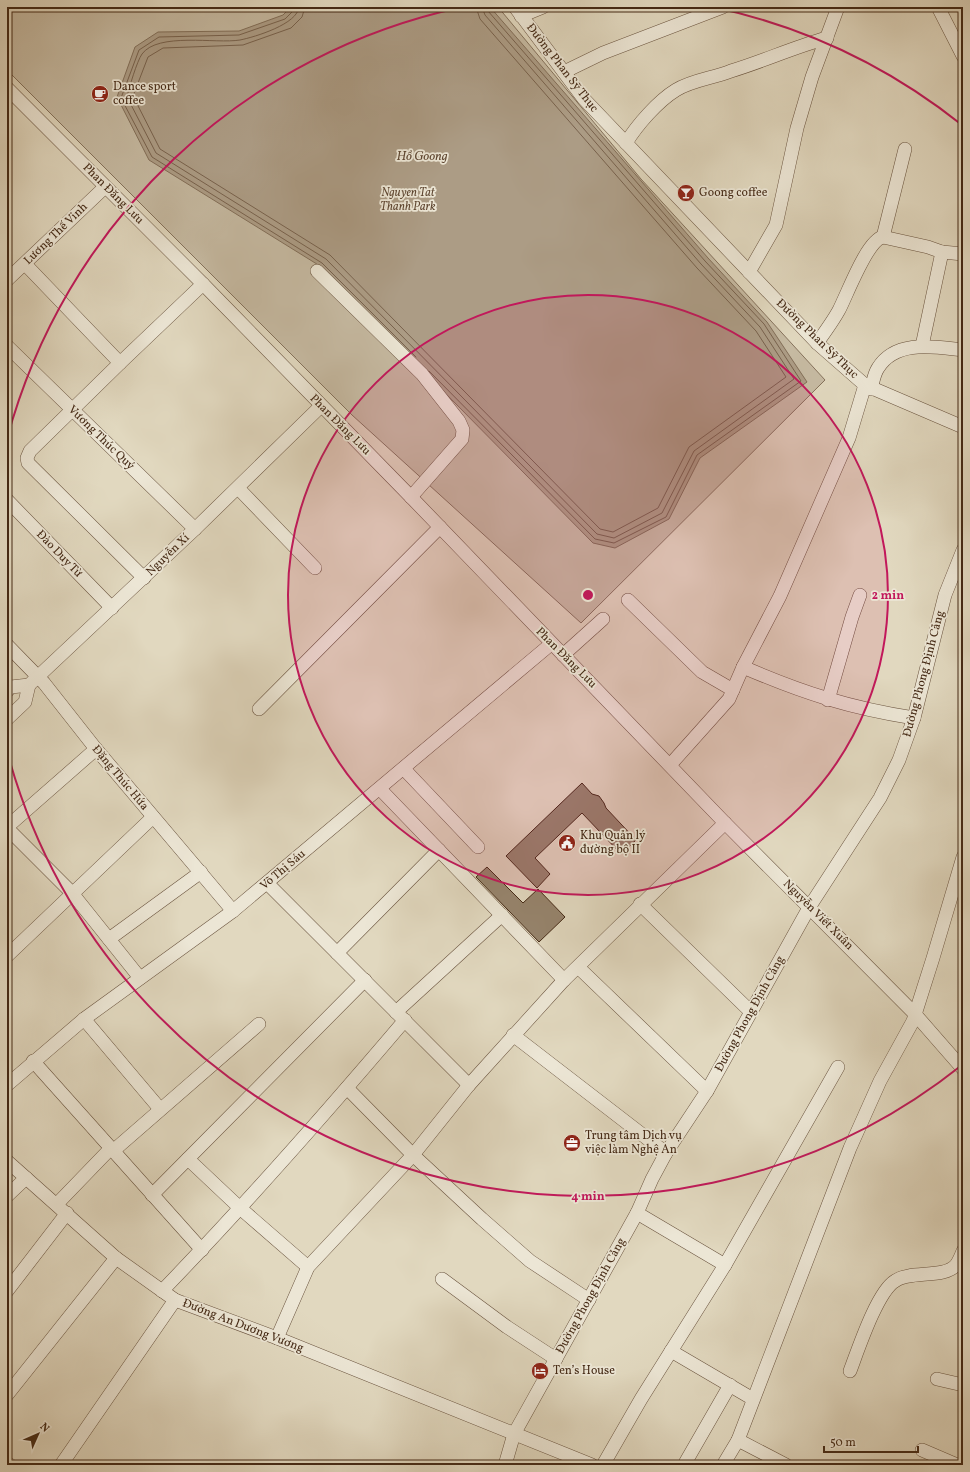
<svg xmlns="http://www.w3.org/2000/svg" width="970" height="1472" viewBox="0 0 970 1472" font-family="Vollkorn,serif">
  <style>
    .green { fill: #c6baa2; stroke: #85725c }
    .water { fill: #ac9c85; stroke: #826e58 }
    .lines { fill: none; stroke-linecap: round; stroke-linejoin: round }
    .shore { stroke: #78624d; stroke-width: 1 }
    .building { fill: #96846d; stroke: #442915 }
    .minor-casing { stroke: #6b5540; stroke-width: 14 }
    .minor { stroke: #ece6d5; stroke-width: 13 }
    .ring { fill: none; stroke: #c2185b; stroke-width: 2 }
    .labels { text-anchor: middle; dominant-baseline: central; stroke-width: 3.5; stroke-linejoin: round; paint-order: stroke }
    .street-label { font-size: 12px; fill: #442915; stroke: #ece6d5 }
    .poi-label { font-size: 12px; fill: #442915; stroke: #ece6d5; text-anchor: start }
    .park-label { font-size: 12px; font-style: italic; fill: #5e4631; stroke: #ece6d5 }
    .water-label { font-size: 13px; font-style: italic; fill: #5e4631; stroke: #ece6d5 }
    .centre { fill: #c2185b; stroke: #ece6d5; stroke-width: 2 }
    .ring-label { font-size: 12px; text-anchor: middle; font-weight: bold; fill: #c2185b; stroke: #ece6d5; stroke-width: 3.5; stroke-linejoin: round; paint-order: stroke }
  </style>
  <rect width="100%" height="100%" fill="#e1d8bf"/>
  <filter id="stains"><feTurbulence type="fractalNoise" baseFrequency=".005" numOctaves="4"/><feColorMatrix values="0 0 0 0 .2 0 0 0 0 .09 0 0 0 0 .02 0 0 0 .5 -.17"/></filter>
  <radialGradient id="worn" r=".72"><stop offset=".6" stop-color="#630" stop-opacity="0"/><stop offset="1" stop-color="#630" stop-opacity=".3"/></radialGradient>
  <polygon class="green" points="7,7 498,7 641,179 825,380 581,623 352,415 7,70"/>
  <polygon class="water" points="291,7 490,7 708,258 767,322 807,382 700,458 669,519 615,548 593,543 320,266 149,160 117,97 135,47 158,32 239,31 283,15"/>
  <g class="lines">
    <g class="shore">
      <polyline points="293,7 293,11 285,19 239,35 159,37 139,50 121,98 152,157 322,263 416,357"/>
      <path d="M299,7C298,24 255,37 240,40C216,44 158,32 142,54C137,61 129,88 127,97L156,153L326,259L597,534L614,538L662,513L694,451L794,379L760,327L701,264L485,15L482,7"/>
      <polyline points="305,7 302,17 291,28 243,45 163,48 148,57 133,96 160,149 330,255 600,529 613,532 658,508 689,447 786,377 756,331 697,268 480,19 476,7"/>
      <polyline points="429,371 595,539 614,543 666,517 697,455 801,381 764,324 705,261 488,11 487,7"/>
    </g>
  </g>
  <g class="building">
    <polygon points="582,783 592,794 599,796 604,803 606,808 636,840 621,854 582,813 535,858 550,874 537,888 506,856"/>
    <polygon points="487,867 523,903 538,889 565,917 539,942 476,877"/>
  </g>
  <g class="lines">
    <defs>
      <g id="minor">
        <polyline points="515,7 584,99 817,343 865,385 963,427"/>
        <polyline points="938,7 963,56"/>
        <polyline points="521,16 543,7"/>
        <polyline points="564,72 603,53 723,7"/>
        <polyline points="7,88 203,284 411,497 725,823 914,1013 963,1069"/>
        <path d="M626,143C637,125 658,101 676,90C692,80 714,78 731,71C764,61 794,47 827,38"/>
        <polyline points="883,237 905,149"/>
        <polyline points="942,252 963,254"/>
        <polyline points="25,264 120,363 30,451 27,458 28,463 144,578"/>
        <polyline points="317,271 422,374 459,421 463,430 462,439 411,497"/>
        <polyline points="749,272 776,225 797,128 812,77 838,7"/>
        <polyline points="7,280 105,187"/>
        <path d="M817,343C825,332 833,321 839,310C847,295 867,240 883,237L928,247L942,252L922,346"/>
        <polyline points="7,346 195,529"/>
        <polyline points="120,363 203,284"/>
        <path d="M871,389C873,382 874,374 878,368C896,339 935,347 963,350"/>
        <polyline points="238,488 315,568"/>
        <polyline points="7,500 112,608"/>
        <polyline points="628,600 702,672 733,690"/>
        <polyline points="7,645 44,683 96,749 233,911"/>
        <polyline points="563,655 603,619"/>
        <path d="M743,667C803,693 850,708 914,718"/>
        <polyline points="7,691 11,687 29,685 195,529 321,406"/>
        <polyline points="828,700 852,617 860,595"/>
        <polyline points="259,709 440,527"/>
        <polyline points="7,719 25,702 29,685"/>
        <polyline points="670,765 729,699 743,667 780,596 849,438 865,385"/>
        <polyline points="404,769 478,847"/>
        <polyline points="380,789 564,980"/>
        <polyline points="7,827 96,749"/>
        <polyline points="7,828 72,893 140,978"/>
        <polyline points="267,883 469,1085"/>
        <polyline points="640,904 751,1012"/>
        <polyline points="109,939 201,872"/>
        <polyline points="337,953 439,850"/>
        <polyline points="7,956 153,817"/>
        <polyline points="578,967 707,1091"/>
        <polyline points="396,1012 502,915"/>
        <polyline points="84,1019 160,1109"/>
        <polyline points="513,1035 666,1153"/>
        <polyline points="33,1061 202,1250"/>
        <polyline points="7,1085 84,1019 233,911 551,644"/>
        <polyline points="347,1088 413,1155 482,1219 530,1261 589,1300"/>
        <polyline points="113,1151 259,1024"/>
        <polyline points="188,1159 240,1208 308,1267"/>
        <polyline points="7,1161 116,1258 175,1300 277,1338 592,1465"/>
        <polyline points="152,1195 365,980"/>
        <polyline points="7,1196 26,1178"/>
        <polyline points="57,1204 111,1148"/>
        <polyline points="637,1213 725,1265"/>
        <polyline points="442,1279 507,1327 556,1359"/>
        <polyline points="7,1291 67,1213"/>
        <path d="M162,1291C246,1204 326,1113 405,1020"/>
        <polyline points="277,1338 308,1267 413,1155 469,1085 564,980 725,823"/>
        <polyline points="671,1351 753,1399"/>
        <path d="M850,1371C858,1350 877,1292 895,1281C910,1270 944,1279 956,1265C959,1261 961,1256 963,1251"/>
        <polyline points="937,1379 963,1385"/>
        <polyline points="7,1395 116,1258"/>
        <polyline points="738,1440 786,1465"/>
        <polyline points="922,1450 957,1465"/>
        <polyline points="7,1463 10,1465"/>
        <polyline points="61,1465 175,1300"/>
        <polyline points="505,1465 514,1434 637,1213 652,1179 666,1153 707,1091 810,906 880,798 899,760 914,718 945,595 963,550"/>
        <polyline points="603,1465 641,1399 725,1265 838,1067"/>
        <polyline points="684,1465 730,1385"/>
        <polyline points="723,1465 738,1440 850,1148 880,1081 913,1021 933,958 963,857"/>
      </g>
    </defs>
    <use href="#minor" class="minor-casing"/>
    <use href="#minor" class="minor"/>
  </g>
  <circle cx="588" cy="595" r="300" fill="#c2185b" fill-opacity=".12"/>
  <g class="ring">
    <circle cx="588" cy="595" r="300"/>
    <path d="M962 1065A601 601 0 0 1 7 751M7 439A601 601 0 0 1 463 7M713 7A601 601 0 0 1 962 125"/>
  </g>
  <defs>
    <symbol id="cafe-disc" viewBox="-11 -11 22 22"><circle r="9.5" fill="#8f2418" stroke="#ece6d5"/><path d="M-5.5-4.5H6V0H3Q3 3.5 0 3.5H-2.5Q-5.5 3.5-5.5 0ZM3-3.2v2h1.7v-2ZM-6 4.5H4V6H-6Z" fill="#fff"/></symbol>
    <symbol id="bar-disc" viewBox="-11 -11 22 22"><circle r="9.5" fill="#8f2418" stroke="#ece6d5"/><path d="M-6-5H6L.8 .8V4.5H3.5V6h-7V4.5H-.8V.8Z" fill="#fff"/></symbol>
    <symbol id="civic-disc" viewBox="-11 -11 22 22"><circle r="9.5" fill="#8f2418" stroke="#ece6d5"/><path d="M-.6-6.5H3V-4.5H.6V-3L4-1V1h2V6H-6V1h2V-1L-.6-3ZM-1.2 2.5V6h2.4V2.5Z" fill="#fff"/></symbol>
    <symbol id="office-disc" viewBox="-11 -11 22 22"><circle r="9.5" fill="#8f2418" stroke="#ece6d5"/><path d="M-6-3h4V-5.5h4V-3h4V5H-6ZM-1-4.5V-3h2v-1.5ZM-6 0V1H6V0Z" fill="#fff"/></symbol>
    <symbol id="hotel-disc" viewBox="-11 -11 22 22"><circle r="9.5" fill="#8f2418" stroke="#ece6d5"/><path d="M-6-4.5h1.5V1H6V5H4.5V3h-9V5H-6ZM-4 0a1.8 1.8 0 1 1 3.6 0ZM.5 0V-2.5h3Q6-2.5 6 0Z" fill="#fff"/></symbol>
  </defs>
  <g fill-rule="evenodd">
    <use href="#cafe-disc" x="90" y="84" width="20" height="20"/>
    <use href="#bar-disc" x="676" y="183" width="20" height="20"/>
    <use href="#civic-disc" x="557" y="833" width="20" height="20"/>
    <use href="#office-disc" x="562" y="1133" width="20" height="20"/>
    <use href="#hotel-disc" x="530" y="1361" width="20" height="20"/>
  </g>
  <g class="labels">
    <g class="street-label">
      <text transform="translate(562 68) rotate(52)">Đường Phan Sỹ Thục</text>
      <text transform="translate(113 194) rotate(45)">Phan Đăng Lưu</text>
      <text transform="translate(56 234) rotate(-44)">Lương Thế Vinh</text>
      <text transform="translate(817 339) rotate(44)">Đường Phan Sỹ Thục</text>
      <text transform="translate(340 425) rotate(45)">Phan Đăng Lưu</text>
      <text transform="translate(101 438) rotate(44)">Vương Thúc Quý</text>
      <text transform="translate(59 554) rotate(46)">Đào Duy Từ</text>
      <text transform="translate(168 555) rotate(-44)">Nguyễn Xí</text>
      <text transform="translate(566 658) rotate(45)">Phan Đăng Lưu</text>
      <text transform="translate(924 674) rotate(-75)">Đường Phong Định Cảng</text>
      <text transform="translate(120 778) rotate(50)">Đặng Thúc Hứa</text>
      <text transform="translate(283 870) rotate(-40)">Võ Thị Sáu</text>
      <text transform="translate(818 915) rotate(45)">Nguyễn Viết Xuân</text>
      <text transform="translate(750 1014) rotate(-61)">Đường Phong Định Cảng</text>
      <text transform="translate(591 1296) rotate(-61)">Đường Phong Định Cảng</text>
      <text transform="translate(243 1326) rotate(21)">Đường An Dương Vương</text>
    </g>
    <g class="poi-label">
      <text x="113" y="87">Dance sport<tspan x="113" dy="14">coffee</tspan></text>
      <text x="699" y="193">Goong coffee</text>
      <text x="580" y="836">Khu Quản lý<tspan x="580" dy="14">đường bộ II</tspan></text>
      <text x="585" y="1136">Trung tâm Dịch vụ<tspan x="585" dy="14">việc làm Nghệ An</tspan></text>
      <text x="553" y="1371">Ten’s House</text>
    </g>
    <g class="park-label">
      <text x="408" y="193">Nguyen Tat<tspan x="408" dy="14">Thanh Park</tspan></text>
    </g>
    <g class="water-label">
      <text x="422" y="157">Hồ Goong</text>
    </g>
  </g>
  <circle cx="588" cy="595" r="6" class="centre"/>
  <g class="ring-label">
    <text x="888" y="599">2 min</text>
    <text x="588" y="1200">4 min</text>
  </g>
  <rect width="970" height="1472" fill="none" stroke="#e1d8bf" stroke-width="24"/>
  <rect x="8" y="8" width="954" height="1456" fill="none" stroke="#442915" stroke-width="2"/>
  <rect x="12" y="12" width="946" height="1448" fill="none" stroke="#442915"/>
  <g transform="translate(38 1434) rotate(45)" stroke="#ece6d5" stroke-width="3" paint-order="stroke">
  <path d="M0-3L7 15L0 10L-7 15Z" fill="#442915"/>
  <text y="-6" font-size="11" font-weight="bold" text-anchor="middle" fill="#442915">N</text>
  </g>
  <path d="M824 1446v6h94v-6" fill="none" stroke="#442915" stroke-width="2"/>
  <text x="830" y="1446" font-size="12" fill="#442915" stroke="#ece6d5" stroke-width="3" paint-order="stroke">50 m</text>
  <rect width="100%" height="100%" filter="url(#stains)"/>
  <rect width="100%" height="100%" fill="url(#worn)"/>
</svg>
